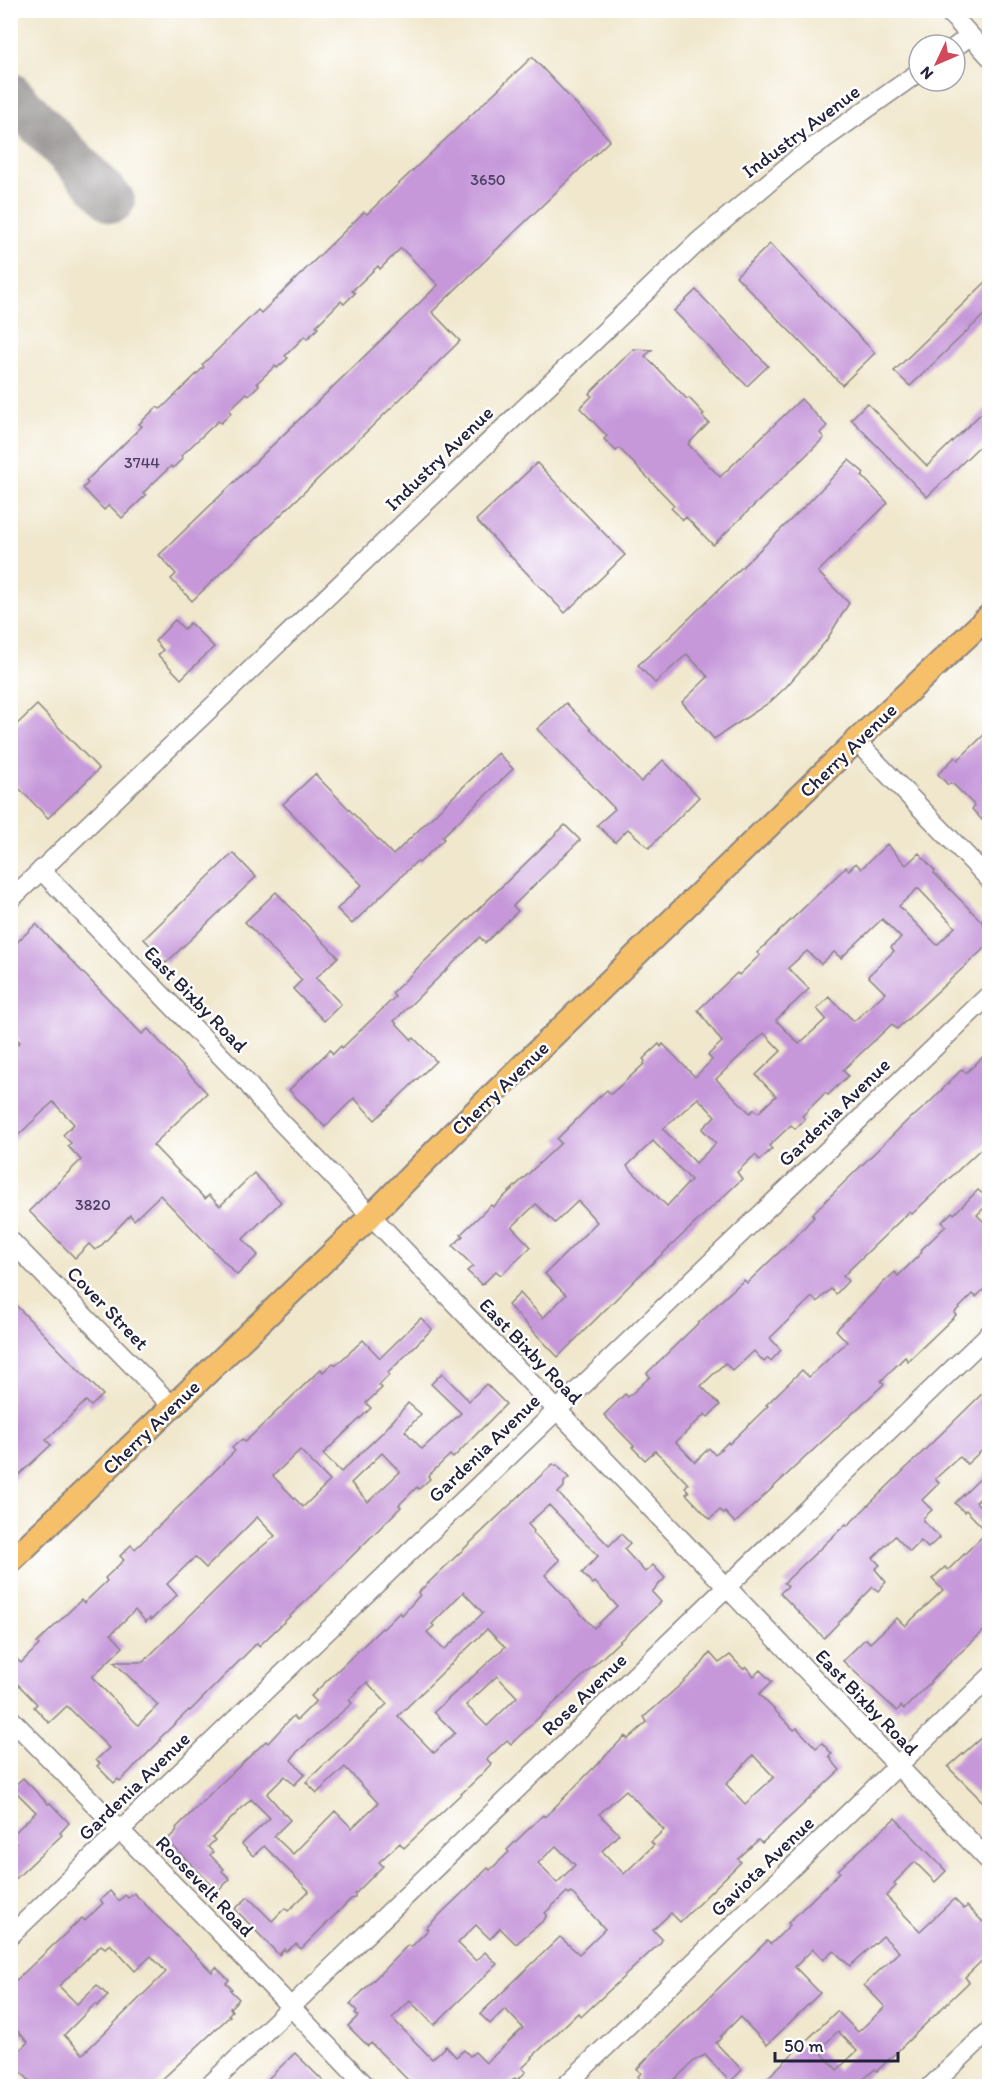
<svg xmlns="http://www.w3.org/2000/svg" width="1000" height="2097" viewBox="0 0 1000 2097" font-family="Itim,sans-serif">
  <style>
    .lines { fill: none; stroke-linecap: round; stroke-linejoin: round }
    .taxiway { stroke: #898484; stroke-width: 44 }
    .building { fill: #c698da; fill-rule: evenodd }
    .minor-casing { stroke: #898484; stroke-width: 21 }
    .major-casing { stroke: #898484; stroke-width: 26 }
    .minor { stroke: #fff; stroke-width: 18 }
    .major { stroke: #f6c06b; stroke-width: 22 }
    .labels { text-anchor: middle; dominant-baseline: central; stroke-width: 5; stroke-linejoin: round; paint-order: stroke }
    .number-label { font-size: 16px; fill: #4b4063 }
    .street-label { font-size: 20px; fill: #22223b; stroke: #fff }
  </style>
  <rect width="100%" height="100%" fill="#fff"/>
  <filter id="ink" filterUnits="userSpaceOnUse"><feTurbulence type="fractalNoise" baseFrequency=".0167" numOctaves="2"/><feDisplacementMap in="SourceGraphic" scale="12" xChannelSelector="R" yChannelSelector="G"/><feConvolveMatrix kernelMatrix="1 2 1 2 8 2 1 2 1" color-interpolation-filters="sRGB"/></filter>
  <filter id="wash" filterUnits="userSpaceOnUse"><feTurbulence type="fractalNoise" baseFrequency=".008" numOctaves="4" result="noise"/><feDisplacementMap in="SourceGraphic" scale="24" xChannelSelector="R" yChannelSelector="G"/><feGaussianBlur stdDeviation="1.35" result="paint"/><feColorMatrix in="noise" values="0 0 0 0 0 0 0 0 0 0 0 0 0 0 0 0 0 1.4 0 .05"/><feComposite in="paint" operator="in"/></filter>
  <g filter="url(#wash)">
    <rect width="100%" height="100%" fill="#f0e7cc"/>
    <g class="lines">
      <polyline class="taxiway" points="10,94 113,201"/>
    </g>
    <g id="blocks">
      <g class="building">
        <polygon points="532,57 610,140 432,312 460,341 192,601 171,579 176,574 159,555 438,285 401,248 380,269 378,266 352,291 355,293 344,304 341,301 316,326 318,328 307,339 305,336 285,356 288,358 277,368 275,366 257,383 259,385 249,395 247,393 229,410 231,413 221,423 218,421 181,456 183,458 173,468 171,466 143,493 146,495 122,518 109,505 104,510 83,488 88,483 86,481 142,426 139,424 157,407 160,409 162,408 204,367 202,365 258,310 261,313 364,212 367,214"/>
        <polygon points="770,244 875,353 842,385 736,276"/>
        <polygon points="990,278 990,309 910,386 894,371"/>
        <polygon points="696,290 768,366 747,386 674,311"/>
        <polygon points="633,349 652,350 645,356 687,399 689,398 704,414 702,416 709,423 688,444 720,477 801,399 827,426 820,433 824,438 713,545 686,517 683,520 671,508 674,505 619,448 616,451 604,439 607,436 580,408 592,396 589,394"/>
        <polygon points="867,403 927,466 990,405 990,436 927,497 851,419"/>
        <polygon points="849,460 864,473 862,476 888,503 818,572 849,603 826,641 786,687 770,702 714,739 682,702 708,677 687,654 655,683 638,665 670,637 809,502"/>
        <polygon points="537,463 625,555 565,613 476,520"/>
        <polygon points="175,620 184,629 190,623 214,647 181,679 158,655 163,650 155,641"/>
        <polygon points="566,703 641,782 663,760 699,797 649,848 628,829 615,842 597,825 615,809 537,729"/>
        <polygon points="37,705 99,769 48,818 10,779 10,731"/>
        <polygon points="990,729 990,813 982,820 972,809 974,807 973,804 953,784 950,783 948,785 938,774 955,757 958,760"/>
        <polygon points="498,753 513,769 442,837 444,839 419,863 417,861 352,924 337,909 362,885 283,804 315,774 393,855"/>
        <polygon points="565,825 580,840 513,906 518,911 485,943 480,937 394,1021 412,1040 414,1038 436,1061 375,1120 354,1098 325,1127 289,1090 330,1050 333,1054 341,1046 342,1048 395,997 392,993"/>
        <path d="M887,844L906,865L919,853L935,871L934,873L990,930V943L897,1029L892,1024L843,1070L848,1076L828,1095L825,1093L802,1116L805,1119L795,1129L791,1125L769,1146L772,1149L760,1160L755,1155L737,1172L742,1179L640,1275L558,1357L508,1305L520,1293L543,1318L566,1295L545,1274L597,1222L578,1201L555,1223L536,1204L512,1227L531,1247L501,1275L496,1271L482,1285L467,1271L473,1266L453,1246L463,1236L461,1234L491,1205L493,1207L561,1143L557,1139L598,1098L607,1090L611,1094L644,1064L645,1061L643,1059L659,1044L661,1047L663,1044L695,1077L712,1060L708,1055L722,1042L698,1010L737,973L739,975L760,955L757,953L846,867L849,870L856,863L861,869ZM918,888L955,927L937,945L899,906ZM882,919L901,938L891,947L894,951L868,976L885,993L854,1021L829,997L817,1009L826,1019L799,1044L776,1020L809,989L788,968L807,951L821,964L834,952L841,958ZM764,1033L781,1051L756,1075L776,1096L758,1113L754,1109L750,1113L716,1079ZM698,1098L715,1116L702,1129L716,1143L696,1163L663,1129ZM653,1141L691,1180L667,1206L627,1166Z"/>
        <polygon points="233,853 256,877 166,963 144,939"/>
        <polygon points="276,892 338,957 316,978 341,1004 324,1021 293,989 302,980 245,922"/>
        <polygon points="36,924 142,1034 148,1029 207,1093 153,1145 205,1199 209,1195 220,1206 254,1173 281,1202 243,1239 258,1255 237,1275 160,1195 134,1220 130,1215 100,1247 95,1250 89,1244 75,1258 29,1211 81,1160 68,1146 71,1143 63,1135 74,1124 53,1102 10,1143 10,1051 20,1042 10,1032 10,949"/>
        <polygon points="990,1050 990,1140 912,1214 909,1212 843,1276 848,1281 836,1294 831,1289 817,1302 812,1297 770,1338 781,1350 771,1361 768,1358 764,1362 754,1351 733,1371 725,1363 701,1386 720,1405 708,1417 705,1414 676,1442 695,1462 709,1448 715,1455 728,1442 729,1444 768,1406 766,1405 802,1370 809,1377 847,1342 836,1330 884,1282 895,1272 898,1276 922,1252 921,1250 946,1226 942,1222 952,1212 954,1214 978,1190 990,1200 990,1202 977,1215 990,1228 990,1283 976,1297 973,1294 954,1313 956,1315 908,1361 905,1357 881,1381 884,1384 735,1523 725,1512 724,1514 720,1510 710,1519 686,1494 689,1492 685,1487 688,1484 665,1460 655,1451 645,1460 632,1447 634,1446 604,1415 625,1394 628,1397 650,1377 647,1373 723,1299 744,1280 747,1283 796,1236 814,1217 812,1214 912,1116 913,1117 930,1102 962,1069 966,1073"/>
        <polygon points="10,1299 103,1395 91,1406 86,1401 46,1440 51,1445 10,1483"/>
        <path d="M421,1318L432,1329L388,1373L389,1375L379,1385L382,1388L366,1403L371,1408L323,1454L341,1472L384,1431L408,1403L421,1414L405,1431L422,1449L461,1413L431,1384L442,1373L469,1401L486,1384L506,1404L453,1458L450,1455L428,1476L430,1479L419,1489L417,1487L399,1505L401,1507L334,1574L259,1646L257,1643L190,1711L189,1710L160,1738V1741L120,1781L118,1779L114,1783L97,1766L100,1763L96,1760L109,1748L67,1706L49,1723L34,1707L37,1704L10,1676V1668L18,1660L21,1663L39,1645L37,1643L81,1600L84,1603L107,1581L105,1578L124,1560L120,1556L131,1545L135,1549L170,1515L235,1451L232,1448L242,1439L245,1442L321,1369L323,1372L333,1363L336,1365L363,1340L380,1358ZM300,1450L330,1481L303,1507L273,1476ZM382,1453L400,1472L368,1502L351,1483ZM257,1517L275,1536L247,1559L143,1662H114L158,1705L138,1725L92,1677L123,1647L111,1634L135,1610L146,1622L150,1618L151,1620L177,1595L167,1584L195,1557L206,1568Z"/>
        <polygon points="990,1386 990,1443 967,1464 960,1457 956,1460 935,1479 939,1483 922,1500 932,1510 923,1518 923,1521 940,1537 928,1548 921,1541 910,1552 895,1536 873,1558 880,1565 875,1569 886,1582 878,1591 873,1587 824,1638 780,1593 788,1586 784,1583 846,1524 847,1526"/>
        <path d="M553,1464L556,1466L557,1465L569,1478L564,1482V1487L558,1493L609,1546L621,1534L630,1543L624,1549L645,1572L653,1565L665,1578L652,1592L661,1602L511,1744L507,1740L487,1759L491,1764L479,1777L404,1848L400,1843L379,1862L383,1866L355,1894V1898L351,1899L301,1949L296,1944L286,1951L284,1949L279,1955L235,1909L248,1897L272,1921L285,1908L288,1911L309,1891L264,1846L253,1856L242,1844L270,1818L251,1799L212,1838L215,1840L208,1847L213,1852L210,1855L224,1869L222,1871L230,1879L218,1891L168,1841L170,1837L177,1830L176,1828L216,1788L266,1741L268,1743L293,1716L297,1720L316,1701L311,1696L382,1628L383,1629L400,1612L402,1615L420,1595L418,1593L426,1585ZM549,1505L598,1556L582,1573L593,1584L595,1582L617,1606L594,1628L545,1575L560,1560L533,1533L534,1531L528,1524ZM463,1592L483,1613L444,1650L427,1632L434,1626L432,1624ZM487,1629L505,1647L434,1712L455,1733L434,1753L398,1716ZM497,1676L517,1697L487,1726L466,1705ZM367,1682L387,1704L306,1782L317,1793L345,1767L378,1803L352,1828L335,1811L293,1854L274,1836L290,1820L267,1794L285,1776L294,1785L305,1774L291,1760L297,1752L352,1703L349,1700Z"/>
        <polygon points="990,1469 990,1489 976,1502 990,1516 990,1625 930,1681 931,1682 904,1709 901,1706 897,1711 843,1661 864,1640 866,1639 870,1643 897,1618 905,1626 943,1590 932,1579 945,1567 948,1570 987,1532 966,1510 964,1512 955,1503"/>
        <path d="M710,1653L719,1663L730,1655L743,1669L746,1667L754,1676L760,1670L772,1682L759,1694L794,1730L797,1728L816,1748L822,1743L832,1754L829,1756L832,1759L831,1760L840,1770L762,1843L758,1840L738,1859L741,1862L680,1922L671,1913L653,1930L662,1939L661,1942L581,2017L578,2013L532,2057L533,2058L522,2068L526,2072L517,2080L515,2078L506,2086H414L371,2043L368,2046L348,2026L358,2016L355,2013L357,2011L350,2004L408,1945L411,1947L428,1930L426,1928L488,1868L490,1870L509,1852L507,1850L543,1815L545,1817L625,1736L628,1739L647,1722L644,1717L678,1687L701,1665ZM753,1755L774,1777L745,1804L726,1784ZM626,1790L664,1830L651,1842L654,1845L624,1874L602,1851L619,1834L599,1814ZM556,1846L575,1865L557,1883L538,1863ZM567,1892L569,1894L571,1892L605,1929L579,1954L560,1937L480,2014L490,2024L505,2009L523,2028L486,2063L475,2052L470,2056L464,2050L456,2057L446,2046L432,2059L392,2018L410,2001L434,2025L497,1964L485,1952L476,1961L458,1943L476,1925L490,1939L500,1928L516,1944L544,1920L547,1915L545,1913Z"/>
        <polygon points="990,1730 990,1809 948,1767"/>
        <polygon points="23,1778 48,1804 50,1803 69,1823 60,1833 62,1835 61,1836 10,1884 10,1850 16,1844 10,1837 36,1812 12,1788"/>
        <path d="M895,1818L946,1871L935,1882L915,1862L894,1883L896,1886L886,1896L920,1931L954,1899L964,1909L967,1906L983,1922L990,1915V1953L965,1977L969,1982L877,2071L875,2069L856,2086H759L837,2011L858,2032L885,2007L864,1985L899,1952L883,1936L850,1966L833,1950L823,1960L813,1949L795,1967L820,1993L767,2045L740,2017L720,2037L721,2038L716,2043L742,2070L730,2082L705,2055L695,2060L668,2086H632L640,2079L638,2076L641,2073L637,2069L652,2053L767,1941L771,1944L790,1925L788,1923L840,1872L838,1870ZM838,2031L857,2051L837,2070L819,2050Z"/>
        <path d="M110,1891L119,1901L125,1895L128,1898L134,1893L212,1972L216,1967L229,1980L226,1983L232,1989L230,1990L239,1999L230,2008L232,2011L228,2015L230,2016L155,2086H35L15,2066L18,2062L13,2057L28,2042L10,2023V1986L82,1918L85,1921L103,1903L100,1900ZM110,1944L135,1971L151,1956L166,1972L83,2054L64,2035L95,2004L97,2006L108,1996L97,1985L77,2004L59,1986L101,1945L105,1948Z"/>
        <polygon points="295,2053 328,2086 262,2086 270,2077"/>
      </g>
    </g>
  </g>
  <g filter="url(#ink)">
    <use href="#blocks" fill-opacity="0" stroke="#898484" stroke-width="1.5"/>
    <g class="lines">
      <defs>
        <g id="minor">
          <polyline points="947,10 990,57"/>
          <polyline points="955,47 970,36"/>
          <polyline points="856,741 990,880"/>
          <polyline points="41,870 248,1084 261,1101 990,1862"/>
          <polyline points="10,900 698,242 799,157 919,72"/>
          <polyline points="10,1240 173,1407"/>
          <polyline points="10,1718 207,1919 366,2086"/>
          <polyline points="10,1936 990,994"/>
          <polyline points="209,2086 990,1333"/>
          <polyline points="565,2086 990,1677"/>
          <polyline points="931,2086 990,2030"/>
        </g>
        <polyline id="major" points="10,1562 370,1217 450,1136 856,741 990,615"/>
      </defs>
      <use href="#minor" class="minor-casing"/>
      <use href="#major" class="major-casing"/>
      <use href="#minor" class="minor"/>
      <use href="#major" class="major"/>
    </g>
  </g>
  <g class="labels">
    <g class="number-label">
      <text x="488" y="179">3650</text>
      <text x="142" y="462">3744</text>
      <text x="93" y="1204">3820</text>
    </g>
    <g class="street-label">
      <text transform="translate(801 131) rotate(-37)">Industry Avenue</text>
      <text transform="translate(439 458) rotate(-44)">Industry Avenue</text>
      <text transform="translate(848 750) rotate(-44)">Cherry Avenue</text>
      <text transform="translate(196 999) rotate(46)">East Bixby Road</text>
      <text transform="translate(500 1088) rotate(-44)">Cherry Avenue</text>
      <text transform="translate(834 1112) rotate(-44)">Gardenia Avenue</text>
      <text transform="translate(108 1308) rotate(46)">Cover Street</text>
      <text transform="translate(531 1351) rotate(46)">East Bixby Road</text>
      <text transform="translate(151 1427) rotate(-44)">Cherry Avenue</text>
      <text transform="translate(484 1448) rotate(-44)">Gardenia Avenue</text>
      <text transform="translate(584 1694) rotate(-44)">Rose Avenue</text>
      <text transform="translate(867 1702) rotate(46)">East Bixby Road</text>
      <text transform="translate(134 1786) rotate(-44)">Gardenia Avenue</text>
      <text transform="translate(762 1866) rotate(-44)">Gaviota Avenue</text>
      <text transform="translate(205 1886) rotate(46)">Roosevelt Road</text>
    </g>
  </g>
  <rect width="1000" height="2097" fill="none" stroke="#fff" stroke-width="36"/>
  <g transform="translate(937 63) rotate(226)"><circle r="28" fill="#ffffff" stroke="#a7a7b1" stroke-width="1.5"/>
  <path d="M0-4.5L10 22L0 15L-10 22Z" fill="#d1495b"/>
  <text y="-9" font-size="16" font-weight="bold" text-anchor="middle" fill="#22223b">N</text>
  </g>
  <path d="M775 2052v9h123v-9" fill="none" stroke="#22223b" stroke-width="3"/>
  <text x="784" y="2052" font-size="18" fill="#22223b" stroke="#ffffff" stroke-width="4.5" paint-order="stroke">50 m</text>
</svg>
